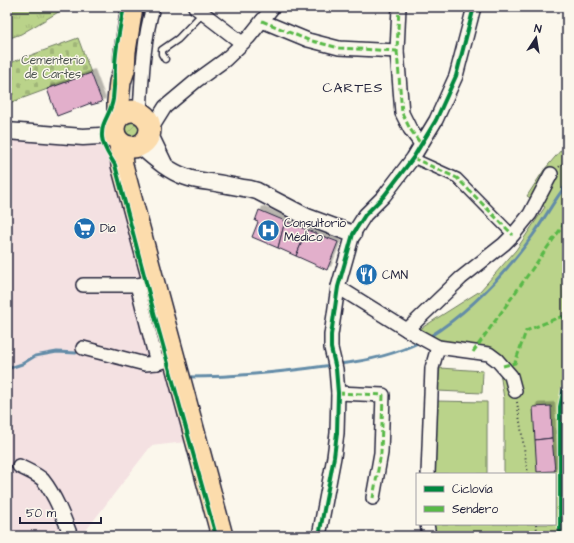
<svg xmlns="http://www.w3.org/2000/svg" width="574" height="543" viewBox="0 0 574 543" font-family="'Architects Daughter',sans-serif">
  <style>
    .built { fill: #f4e1e2 }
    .grass { fill: url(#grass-tufts); stroke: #6e7a62 }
    .cemetery { fill: url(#cemetery-stones); stroke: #6e7a62 }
    .park { fill: #bad38a; stroke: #6e7a62 }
    .garden { fill: url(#garden-furrows); stroke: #6e7a62 }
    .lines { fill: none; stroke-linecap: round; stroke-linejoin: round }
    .stream { stroke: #638ca8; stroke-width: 3 }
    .building { fill: #e2afcb; stroke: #22223b; filter: url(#shadow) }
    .service-casing { stroke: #22223b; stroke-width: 9 }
    .pedestrian-casing { stroke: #22223b; stroke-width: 12 }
    .minor-casing { stroke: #22223b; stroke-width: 16 }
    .tertiary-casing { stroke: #22223b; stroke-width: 19 }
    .trunk-casing { stroke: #22223b; stroke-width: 24 }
    .path { stroke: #22223b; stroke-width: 2; stroke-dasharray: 1 3; stroke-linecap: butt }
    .service { stroke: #fbf7ec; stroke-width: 6 }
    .pedestrian { stroke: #fbf7ec; stroke-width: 9 }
    .minor { stroke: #fbf7ec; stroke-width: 13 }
    .tertiary { stroke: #fbf7ec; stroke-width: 16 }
    .trunk { stroke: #fcdcac; stroke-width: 21 }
    .quiet { stroke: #58b947; stroke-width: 3; stroke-dasharray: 6 3; stroke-linecap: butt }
    .cycleway-casing { stroke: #fbf7ec; stroke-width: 6 }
    .cycleway { stroke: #00873e; stroke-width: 4 }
    .labels { text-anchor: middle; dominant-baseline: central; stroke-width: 3; stroke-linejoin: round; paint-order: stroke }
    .park-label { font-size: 12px; fill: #505753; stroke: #fbf7ec }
    .poi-label { font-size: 12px; fill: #22223b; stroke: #fbf7ec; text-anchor: start }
    .quarter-label { font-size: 14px; letter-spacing: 1px; fill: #22223b; stroke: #fbf7ec }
  </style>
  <defs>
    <pattern id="grass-tufts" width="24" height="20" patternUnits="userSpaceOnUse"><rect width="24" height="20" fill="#bad38a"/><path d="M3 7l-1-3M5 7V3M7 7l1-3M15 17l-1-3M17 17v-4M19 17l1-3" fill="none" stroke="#a0b578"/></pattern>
    <pattern id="cemetery-stones" width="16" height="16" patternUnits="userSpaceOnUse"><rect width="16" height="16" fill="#bad38a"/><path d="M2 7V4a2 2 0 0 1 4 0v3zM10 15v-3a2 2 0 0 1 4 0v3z" fill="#a0b578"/></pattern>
    <pattern id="garden-furrows" width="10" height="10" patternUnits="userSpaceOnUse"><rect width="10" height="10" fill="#bad38a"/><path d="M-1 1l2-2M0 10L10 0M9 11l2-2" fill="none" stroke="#a0b578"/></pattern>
    <filter id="shadow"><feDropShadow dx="3.5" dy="-3.5" stdDeviation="0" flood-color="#0004"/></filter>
  </defs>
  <rect width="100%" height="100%" fill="#fbf7ec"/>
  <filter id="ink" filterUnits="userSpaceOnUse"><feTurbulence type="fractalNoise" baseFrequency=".025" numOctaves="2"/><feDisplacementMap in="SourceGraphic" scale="8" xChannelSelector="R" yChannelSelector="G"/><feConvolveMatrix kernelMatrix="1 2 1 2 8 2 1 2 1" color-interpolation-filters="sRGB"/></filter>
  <g filter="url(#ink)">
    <polygon class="built" points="7,137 102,146 114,166 186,442 151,446 84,533 86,536 7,536"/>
    <polygon class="grass" points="7,7 67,7 21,34 7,39"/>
    <polygon class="cemetery" points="78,38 91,73 7,104 7,64"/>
    <g class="park">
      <polygon points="567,143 567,536 435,536 434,524 555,524 555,474 504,474 504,399 497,352 438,341 435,338 420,329 480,291 516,250 545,207 527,196 544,170"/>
      <polygon points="440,368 483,371 482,393 437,391"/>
      <polygon points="435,401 487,402 487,474 435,474"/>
    </g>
    <circle class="garden" cx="132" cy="128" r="11"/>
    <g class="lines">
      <g class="stream">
        <path d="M429,337C470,311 505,274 533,235C545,218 554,200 567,184"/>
        <path d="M339,364C366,361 396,354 420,342"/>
        <polyline points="7,369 22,364 35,356 57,352 76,353"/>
        <path d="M188,377C236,377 284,372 332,365"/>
      </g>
    </g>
    <g class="building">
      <polygon points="91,73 102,102 91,105 91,103 57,116 47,89"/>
      <polygon points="259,210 285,221 278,248 252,237 258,222 255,221"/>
      <polygon points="285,221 307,230 296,256 278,248"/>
      <polygon points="307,230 338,242 327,270 296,256"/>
      <polygon points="551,406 552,438 535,440 533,407"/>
      <polygon points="552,438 555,471 537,472 535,440"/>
    </g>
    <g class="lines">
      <defs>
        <polyline id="service" points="165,59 162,54 162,50 178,39 203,13"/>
        <polyline id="pedestrian" points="413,158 457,178 513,235"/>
        <g id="minor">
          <polyline points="195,7 242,43"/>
          <polyline points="262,21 308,40 339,48 397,51 399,7"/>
          <polyline points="397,51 402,113 410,129 421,144"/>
          <path d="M140,113C142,78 143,41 153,7"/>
          <polyline points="150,131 165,107 196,81 225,60 249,37 273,7"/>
          <polyline points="83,285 137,285 146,283"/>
          <polyline points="137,285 157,363"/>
          <polyline points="338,287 407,330 438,347 489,354 497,360 511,376 515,391"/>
          <polyline points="407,330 461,278 504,244 513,235 530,214 551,174"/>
          <polyline points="83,348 145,364 157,363 174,359"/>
          <polyline points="338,393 383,395 381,453 373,498"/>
          <path d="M19,466C26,470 37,474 43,480C55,495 64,518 71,536"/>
          <polyline points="428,474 432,368 438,347"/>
          <polyline points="427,524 429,536"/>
          <polyline points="319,536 334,457 337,433 338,393 336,369 331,348 331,335 338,287 353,234 365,215 384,196 413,158 436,120 456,76 474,7"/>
        </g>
        <g id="tertiary">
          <polyline points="7,131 83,137 100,136 117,139"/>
          <polyline points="149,133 164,164"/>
          <path d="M139,145C153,157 168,171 186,177C193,180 202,181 210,182C224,184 237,187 250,189L257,191L307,217L353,234"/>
        </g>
        <g id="trunk">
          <circle cx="132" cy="129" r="18"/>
          <polyline points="118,117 118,102 120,82 124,70 125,51 132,7"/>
          <polyline points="120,143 122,165 222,536"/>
        </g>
      </defs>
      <use href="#service" class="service-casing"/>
      <use href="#pedestrian" class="pedestrian-casing"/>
      <use href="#minor" class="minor-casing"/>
      <use href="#tertiary" class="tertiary-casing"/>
      <use href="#trunk" class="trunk-casing"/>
      <g class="path">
        <polyline points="559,167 567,160"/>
        <polyline points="517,402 528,474"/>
        <polyline points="536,524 538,536"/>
        <polyline points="560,536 560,407 567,374"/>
      </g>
      <use href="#service" class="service"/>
      <use href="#pedestrian" class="pedestrian"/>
      <use href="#minor" class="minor"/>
      <use href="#tertiary" class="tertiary"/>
      <use href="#trunk" class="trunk"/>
      <g class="quiet">
        <polyline points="262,21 308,40 339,48 397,51 399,7"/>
        <polyline points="397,51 402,113 410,129 421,144"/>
        <polyline points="413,158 457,178 513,235"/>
        <polyline points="473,352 567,220"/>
        <polyline points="503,366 515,363 526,331 557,318 567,316"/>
        <polyline points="338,393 383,395 381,453 373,498"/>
      </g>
      <defs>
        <g id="cycleway">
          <path d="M124,7C120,26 116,46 115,65C115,76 114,88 113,99C111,115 101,120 102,137C103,148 110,156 115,165L157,324L216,536"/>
          <polyline points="319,536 334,457 337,433 338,393 336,369 331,348 331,335 338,287 353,234 365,215 384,196 413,158 436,120 456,76 474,7"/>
          <polyline points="560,536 560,407 567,374"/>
        </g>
      </defs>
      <use href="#cycleway" class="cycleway-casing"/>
      <use href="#cycleway" class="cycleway"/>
    </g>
  </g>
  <defs>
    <symbol id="supermarket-disc" viewBox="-11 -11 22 22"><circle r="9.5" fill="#1f6fb2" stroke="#fbf7ec"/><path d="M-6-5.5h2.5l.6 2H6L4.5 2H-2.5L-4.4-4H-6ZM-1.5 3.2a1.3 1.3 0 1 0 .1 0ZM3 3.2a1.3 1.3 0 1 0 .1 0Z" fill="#fff"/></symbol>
    <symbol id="hospital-disc" viewBox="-11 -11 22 22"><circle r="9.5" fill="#1f6fb2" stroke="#fbf7ec"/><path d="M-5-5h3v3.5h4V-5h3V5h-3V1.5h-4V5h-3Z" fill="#fff"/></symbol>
    <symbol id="restaurant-disc" viewBox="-11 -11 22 22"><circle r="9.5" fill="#1f6fb2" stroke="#fbf7ec"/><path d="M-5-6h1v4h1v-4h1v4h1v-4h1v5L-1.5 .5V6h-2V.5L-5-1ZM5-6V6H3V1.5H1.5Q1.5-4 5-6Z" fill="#fff"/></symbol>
  </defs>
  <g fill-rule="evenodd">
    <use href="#supermarket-disc" x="72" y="216" width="25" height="25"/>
    <use href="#hospital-disc" x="256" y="218" width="25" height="25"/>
    <use href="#restaurant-disc" x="354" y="262" width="25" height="25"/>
  </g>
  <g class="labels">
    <g class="park-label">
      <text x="53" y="60">Cementerio<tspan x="53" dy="14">de Cartes</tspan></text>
    </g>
    <g class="poi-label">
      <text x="284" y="223">Consultorio<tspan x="284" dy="14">Médico</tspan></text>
      <text x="100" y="228">Dia</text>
      <text x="382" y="275">CMN</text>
    </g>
    <g class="quarter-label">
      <text x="353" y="88">CARTES</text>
    </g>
  </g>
  <rect width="574" height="543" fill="none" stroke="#fbf7ec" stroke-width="24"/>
  <rect x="12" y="12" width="550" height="519" fill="none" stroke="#22223b" stroke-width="1.5" filter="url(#ink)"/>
  <rect x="416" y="473" width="140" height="52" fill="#fbf7ec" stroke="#a4a2a5"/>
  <rect x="424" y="486" width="20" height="6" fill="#00873e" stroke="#a4a2a5"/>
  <text x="452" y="493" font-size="12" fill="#22223b">Ciclovía</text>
  <rect x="424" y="506" width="20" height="6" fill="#58b947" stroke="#a4a2a5"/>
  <text x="452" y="513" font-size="12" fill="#22223b">Sendero</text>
  <g transform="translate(536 38) rotate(12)" stroke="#fbf7ec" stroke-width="3" paint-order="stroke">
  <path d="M0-3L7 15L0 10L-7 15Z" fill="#22223b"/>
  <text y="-6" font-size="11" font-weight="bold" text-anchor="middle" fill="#22223b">N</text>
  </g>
  <path d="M20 517v6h81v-6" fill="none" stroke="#22223b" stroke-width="2"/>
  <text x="26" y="517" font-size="12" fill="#22223b" stroke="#fbf7ec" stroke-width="3" paint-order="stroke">50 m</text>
</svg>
